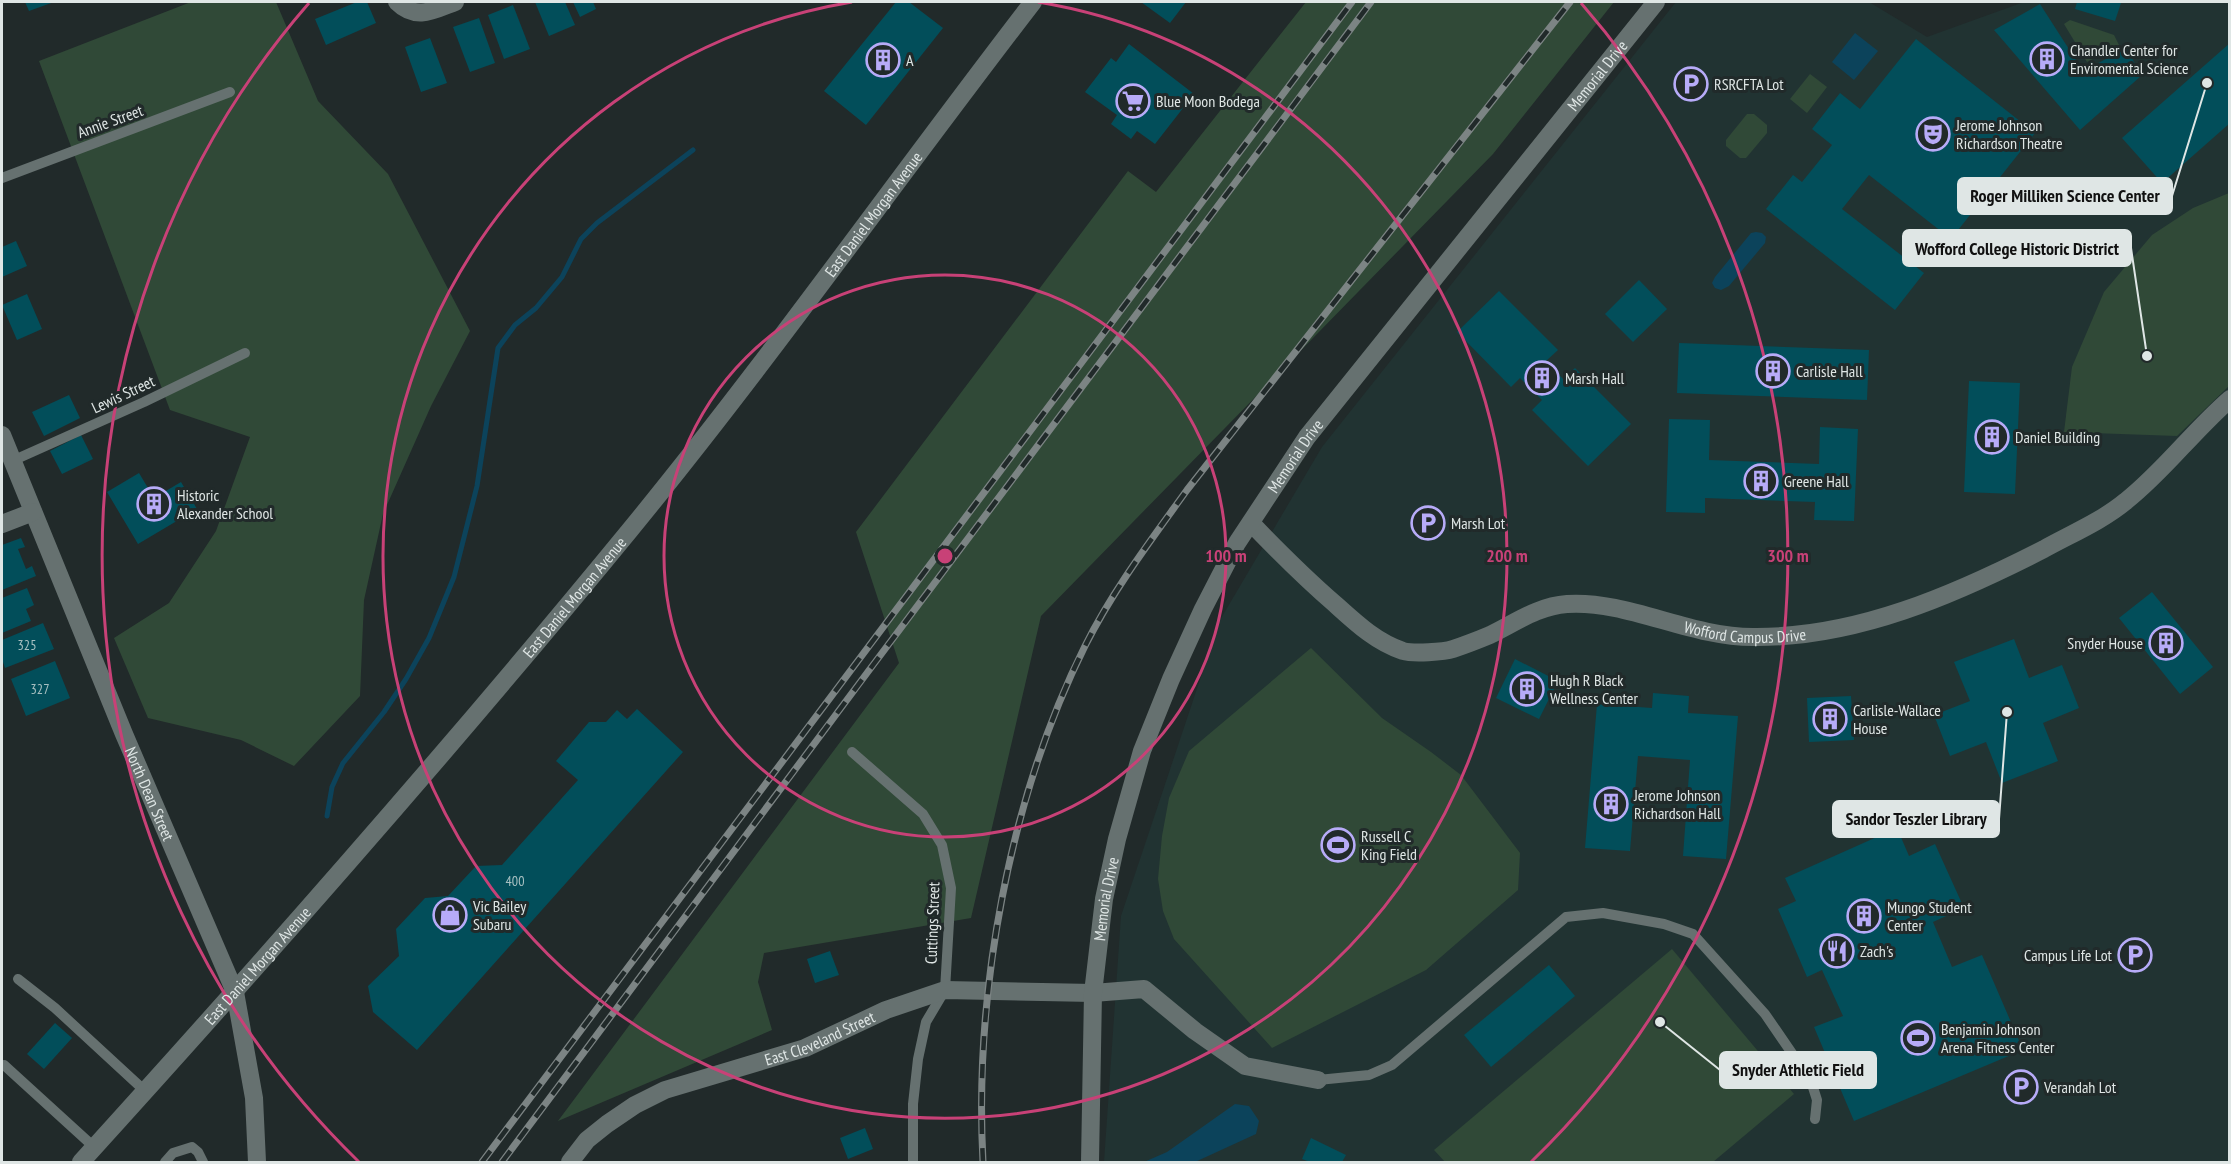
<svg xmlns="http://www.w3.org/2000/svg" width="2231" height="1164" viewBox="0 0 2231 1164" font-family="'PT Sans Narrow',sans-serif">
  <style>
    .built { fill: #213332 }
    .green { fill: #304937 }
    .water { fill: #0c435b }
    .lines { fill: none; stroke-linecap: round; stroke-linejoin: round }
    .stream { stroke: #0c435b; stroke-width: 5 }
    .building { fill: #024e5a }
    .service { stroke: #667170; stroke-width: 10 }
    .minor { stroke: #667170; stroke-width: 18 }
    .secondary { stroke: #667170; stroke-width: 18 }
    .rail-casing { stroke: #7c8484; stroke-width: 7 }
    .rail { stroke: #212a2a; stroke-width: 4.5; stroke-dasharray: 14; stroke-linecap: butt }
    .ring { fill: none; stroke: #c84177; stroke-width: 3 }
    .labels { text-anchor: middle; dominant-baseline: central; stroke-width: 6; stroke-linejoin: round; paint-order: stroke }
    .number-label { font-size: 14px; fill: #a8c0c2 }
    .poi-label { font-size: 16px; fill: #dfe6e5; stroke: #212a2a; text-anchor: start }
    .street-label { font-size: 16px; fill: #dfe6e5; stroke: #212a2a }
    .centre { fill: #c84177; stroke: #212a2a; stroke-width: 3 }
    .ring-label { font-size: 18px; text-anchor: middle; font-weight: bold; fill: #c84177; stroke: #212a2a; stroke-width: 6; stroke-linejoin: round; paint-order: stroke }
    .leader { fill: none; stroke: #dfe6e5; stroke-width: 2 }
    .callout-dot { fill: #dfe6e5; stroke: #212a2a; stroke-width: 2 }
    .callout { fill: #dfe6e5; stroke: #dfe6e5; stroke-width: 2 }
    .callout-label { font-size: 18px; text-anchor: middle; font-weight: bold; fill: #111 }
  </style>
  <rect width="100%" height="100%" fill="#212a2a"/>
  <polygon class="built" points="1676,2 1869,2 1927,37 2024,2 2229,2 2229,1162 1104,1162 1121,916 1220,620 1322,447"/>
  <g class="green">
    <polygon points="191,2 276,2 318,101 388,174 470,331 431,406 383,514 364,600 360,696 294,766 241,740 148,718 114,638 169,603 216,531 250,437 170,410 39,61"/>
    <polygon points="1306,2 1614,2 1493,154 1041,616 971,918 764,953 758,982 772,1030 558,1121 899,663 856,532 1128,171 1156,192"/>
    <polygon points="2070,20 2114,35 2119,45 2087,62 2064,24"/>
    <polygon points="1810,74 1827,87 1807,113 1790,99"/>
    <polygon points="1747,114 1754,114 1767,125 1767,133 1746,158 1740,158 1726,146 1726,140"/>
    <polygon points="2229,193 2229,386 2177,436 2064,432 2072,367 2104,292 2152,235 2193,208"/>
    <polygon points="1311,648 1382,718 1431,752 1461,775 1520,853 1518,890 1426,970 1272,1048 1174,939 1163,911 1158,879 1162,836 1169,798 1189,751"/>
    <polygon points="1672,949 1794,1094 1713,1162 1445,1162 1434,1150"/>
  </g>
  <g class="water">
    <polygon points="1855,33 1878,51 1854,80 1832,62"/>
    <polygon points="1756,232 1762,233 1766,237 1765,243 1729,286 1721,290 1715,288 1712,283 1715,277 1751,233"/>
    <polygon points="1235,1104 1249,1106 1259,1121 1256,1134 1195,1162 1144,1162 1167,1152"/>
  </g>
  <g class="lines">
    <polyline class="stream" points="327,816 332,787 343,763 384,712 406,679 429,638 454,577 477,486 498,348 515,325 536,308 562,277 581,239 597,223 693,150"/>
  </g>
  <g class="building">
    <polygon points="25,2 54,2 29,11"/>
    <polygon points="357,2 367,2 376,23 326,45 315,19"/>
    <polygon points="535,2 565,2 575,25 549,36"/>
    <polygon points="573,2 593,2 596,9 580,17"/>
    <polygon points="896,2 909,2 943,28 866,125 824,91"/>
    <polygon points="1141,2 1186,2 1170,23"/>
    <polygon points="2077,2 2116,2 2121,3 2115,21 2075,9"/>
    <polygon points="2040,4 2083,71 2127,48 2141,76 2080,130 1994,30"/>
    <polygon points="513,5 530,49 504,59 488,15"/>
    <polygon points="479,18 495,63 470,72 453,27"/>
    <polygon points="430,38 447,83 421,92 405,47"/>
    <polygon points="1916,39 2035,133 1951,239 1869,175 1842,209 1924,273 1895,310 1766,209 1793,175 1802,182 1832,145 1812,129 1840,93 1860,109"/>
    <polygon points="2230,43 2230,123 2162,183 2122,138"/>
    <polygon points="1129,44 1194,94 1155,144 1137,131 1131,139 1111,124 1117,115 1085,92 1111,58 1116,62"/>
    <polygon points="16,241 27,266 2,277 2,247"/>
    <polygon points="1639,280 1667,309 1633,342 1605,314"/>
    <polygon points="1499,291 1558,350 1546,361 1563,379 1575,368 1631,424 1588,466 1532,410 1542,400 1520,378 1511,387 1457,332"/>
    <polygon points="27,294 42,329 17,340 2,305"/>
    <polygon points="1679,343 1869,350 1867,400 1677,393"/>
    <polygon points="1969,381 2020,383 2015,494 1964,492"/>
    <polygon points="69,395 80,418 44,436 32,412"/>
    <polygon points="1669,419 1710,420 1709,460 1819,464 1820,427 1858,429 1854,521 1814,520 1815,502 1705,498 1705,513 1666,512"/>
    <polygon points="81,435 93,459 62,474 50,451"/>
    <polygon points="139,473 154,498 181,482 197,509 138,544 107,492"/>
    <polygon points="21,538 25,547 18,549 26,569 32,566 36,576 2,590 2,545"/>
    <polygon points="27,588 34,605 26,609 31,621 2,633 2,598"/>
    <polygon points="2152,592 2213,667 2180,694 2119,618"/>
    <polygon points="43,623 54,649 5,668 2,659 2,640"/>
    <polygon points="2014,639 2029,678 2062,665 2079,708 2043,723 2058,761 2002,783 1986,742 1950,756 1934,715 1970,701 1954,662"/>
    <polygon points="1515,659 1558,681 1539,719 1496,698"/>
    <polygon points="55,661 70,698 26,716 11,679"/>
    <polygon points="1653,693 1689,696 1688,713 1738,716 1726,859 1683,856 1690,760 1638,756 1630,851 1585,848 1597,704 1652,708"/>
    <polygon points="1851,696 1854,740 1809,742 1807,698"/>
    <polygon points="637,709 683,752 417,1050 373,1012 368,986 399,956 396,929 425,898 448,896 476,866 502,865 578,780 556,761 589,722 606,722 617,710 627,719"/>
    <polygon points="1897,828 1909,856 1935,844 1964,908 1933,922 1952,967 1982,955 2023,1050 1854,1121 1814,1027 1843,1016 1822,970 1807,977 1778,909 1796,901 1785,878"/>
    <polygon points="830,951 839,975 815,983 807,959"/>
    <polygon points="1549,965 1575,996 1491,1067 1464,1035"/>
    <polygon points="55,1023 72,1038 44,1069 27,1054"/>
    <polygon points="865,1128 873,1149 848,1159 840,1138"/>
    <polygon points="1311,1138 1346,1155 1342,1162 1310,1162 1302,1159"/>
  </g>
  <g class="lines">
    <g class="service">
      <polyline points="2,178 230,92"/>
      <polyline points="12,461 144,402 245,353"/>
      <polyline points="852,752 923,814 942,845 951,888 945,990 926,1022 918,1059 913,1104 913,1162"/>
      <polyline points="18,979 55,1008 145,1091"/>
      <polyline points="4,1065 94,1147"/>
      <polyline points="1318,1080 1369,1075 1392,1065 1566,917 1603,913 1664,924 1693,934 1765,1014 1811,1081 1817,1100 1815,1119"/>
      <polyline points="165,1162 173,1153 192,1147 198,1152 203,1162"/>
    </g>
    <g class="minor">
      <path d="M397,2C416,21 434,10 455,2"/>
      <path id="s1" d="M2,435L124,734L235,992L254,1098L257,1162"/>
      <path id="s2" d="M1251,523C1278,551 1305,578 1335,604C1356,623 1376,642 1403,651C1413,654 1444,652 1453,649C1465,645 1478,640 1490,635C1515,623 1538,606 1567,604C1628,600 1689,637 1753,637C1856,638 1954,595 2044,549C2071,534 2102,521 2126,501C2164,471 2193,431 2230,399"/>
      <polyline points="2,524 33,512"/>
      <path id="s3" d="M570,1162L587,1140L607,1124L635,1105L665,1090L805,1048L886,1010L945,990L1093,993L1144,989L1195,1031L1245,1066L1318,1080"/>
      <path id="s4" d="M1090,1162L1093,993L1104,899L1117,839L1142,751L1171,679L1203,609L1237,543L1307,437L1656,2"/>
    </g>
    <path class="secondary" id="s5" d="M81,1162C268,956 453,746 630,530C770,359 898,177 1033,2"/>
    <defs>
      <g id="rail">
        <polyline points="482,1162 1352,2"/>
        <polyline points="502,1162 867,673 1371,2"/>
        <path d="M983,1162C974,993 1009,798 1085,646C1113,590 1151,540 1187,490L1570,2"/>
      </g>
    </defs>
    <use href="#rail" class="rail-casing"/>
    <use href="#rail" class="rail"/>
  </g>
  <g class="ring">
    <circle cx="945" cy="556" r="281"/>
    <path d="M1038 2A562 562 0 1 1 852 2"/>
    <path d="M359 1162A843 843 0 0 1 309 3M1581 3A843 843 0 0 1 1531 1162"/>
  </g>
  <defs>
    <symbol id="building-ring" viewBox="-11 -11 22 22"><circle r="9.5" fill="#212a2a" stroke="#b7abf8" stroke-width="1.5"/><path d="M-4-6H4V6H1V3H-1V6H-4ZM-2.5-4.3h1.7v1.8h-1.7ZM.8-4.3h1.7v1.8H.8ZM-2.5-1h1.7V.8h-1.7ZM.8-1h1.7V.8H.8Z" fill="#b7abf8"/></symbol>
    <symbol id="parking-ring" viewBox="-11 -11 22 22"><circle r="9.5" fill="#212a2a" stroke="#b7abf8" stroke-width="1.5"/><path d="M-3.5-5.5H1a3.5 3.5 0 0 1 0 7H-1V5.5H-3.5ZM-1-3.4V-.6H.8a1.4 1.4 0 0 0 0-2.8Z" fill="#b7abf8"/></symbol>
    <symbol id="supermarket-ring" viewBox="-11 -11 22 22"><circle r="9.5" fill="#212a2a" stroke="#b7abf8" stroke-width="1.5"/><path d="M-6-5.5h2.5l.6 2H6L4.5 2H-2.5L-4.4-4H-6ZM-1.5 3.2a1.3 1.3 0 1 0 .1 0ZM3 3.2a1.3 1.3 0 1 0 .1 0Z" fill="#b7abf8"/></symbol>
    <symbol id="theatre-ring" viewBox="-11 -11 22 22"><circle r="9.5" fill="#212a2a" stroke="#b7abf8" stroke-width="1.5"/><path d="M-5-5.5Q0-4 5-5.5V0Q5 5 0 6Q-5 5-5 0ZM-3.3-2.5H-1v1.5H-3.3ZM1-2.5H3.3v1.5H1ZM-2.8 1Q0 5.5 2.8 1Z" fill="#b7abf8"/></symbol>
    <symbol id="stadium-ring" viewBox="-11 -11 22 22"><circle r="9.5" fill="#212a2a" stroke="#b7abf8" stroke-width="1.5"/><path d="M0-5a6.5 5 0 1 0 0 10a6.5 5 0 1 0 0-10ZM-3.5-1.8h7v3.6h-7Z" fill="#b7abf8"/></symbol>
    <symbol id="shop-ring" viewBox="-11 -11 22 22"><circle r="9.5" fill="#212a2a" stroke="#b7abf8" stroke-width="1.5"/><path d="M-5-2.5h2.3a2.7 3.5 0 0 1 5.4 0H5L5.5 6h-11ZM-1.5-2.5h3a1.5 2.3 0 0 0-3 0Z" fill="#b7abf8"/></symbol>
    <symbol id="restaurant-ring" viewBox="-11 -11 22 22"><circle r="9.5" fill="#212a2a" stroke="#b7abf8" stroke-width="1.5"/><path d="M-5-6h1v4h1v-4h1v4h1v-4h1v5L-1.5 .5V6h-2V.5L-5-1ZM5-6V6H3V1.5H1.5Q1.5-4 5-6Z" fill="#b7abf8"/></symbol>
  </defs>
  <g fill-rule="evenodd">
    <use href="#building-ring" x="2028" y="40" width="38" height="38"/>
    <use href="#building-ring" x="864" y="41" width="38" height="38"/>
    <use href="#parking-ring" x="1672" y="65" width="38" height="38"/>
    <use href="#supermarket-ring" x="1114" y="82" width="38" height="38"/>
    <use href="#theatre-ring" x="1914" y="115" width="38" height="38"/>
    <use href="#building-ring" x="1754" y="352" width="38" height="38"/>
    <use href="#building-ring" x="1523" y="359" width="38" height="38"/>
    <use href="#building-ring" x="1973" y="418" width="38" height="38"/>
    <use href="#building-ring" x="1742" y="462" width="38" height="38"/>
    <use href="#building-ring" x="135" y="485" width="38" height="38"/>
    <use href="#parking-ring" x="1409" y="504" width="38" height="38"/>
    <use href="#building-ring" x="2147" y="624" width="38" height="38"/>
    <use href="#building-ring" x="1508" y="670" width="38" height="38"/>
    <use href="#building-ring" x="1811" y="700" width="38" height="38"/>
    <use href="#building-ring" x="1592" y="785" width="38" height="38"/>
    <use href="#stadium-ring" x="1319" y="826" width="38" height="38"/>
    <use href="#shop-ring" x="431" y="896" width="38" height="38"/>
    <use href="#building-ring" x="1845" y="897" width="38" height="38"/>
    <use href="#restaurant-ring" x="1818" y="932" width="38" height="38"/>
    <use href="#parking-ring" x="2116" y="936" width="38" height="38"/>
    <use href="#stadium-ring" x="1899" y="1019" width="38" height="38"/>
    <use href="#parking-ring" x="2002" y="1068" width="38" height="38"/>
  </g>
  <g class="labels">
    <g class="number-label">
      <text x="27" y="645">325</text>
      <text x="40" y="689">327</text>
      <text x="515" y="881">400</text>
    </g>
    <g class="poi-label">
      <text x="2070" y="50">Chandler Center for<tspan x="2070" dy="18">Enviromental Science</tspan></text>
      <text x="906" y="60">A</text>
      <text x="1714" y="84">RSRCFTA Lot</text>
      <text x="1156" y="101">Blue Moon Bodega</text>
      <text x="1956" y="125">Jerome Johnson<tspan x="1956" dy="18">Richardson Theatre</tspan></text>
      <text x="1796" y="371">Carlisle Hall</text>
      <text x="1565" y="378">Marsh Hall</text>
      <text x="2015" y="437">Daniel Building</text>
      <text x="1784" y="481">Greene Hall</text>
      <text x="177" y="495">Historic<tspan x="177" dy="18">Alexander School</tspan></text>
      <text x="1451" y="523">Marsh Lot</text>
      <text x="2143" y="643" text-anchor="end">Snyder House</text>
      <text x="1550" y="680">Hugh R Black<tspan x="1550" dy="18">Wellness Center</tspan></text>
      <text x="1853" y="710">Carlisle-Wallace<tspan x="1853" dy="18">House</tspan></text>
      <text x="1634" y="795">Jerome Johnson<tspan x="1634" dy="18">Richardson Hall</tspan></text>
      <text x="1361" y="836">Russell C<tspan x="1361" dy="18">King Field</tspan></text>
      <text x="473" y="906">Vic Bailey<tspan x="473" dy="18">Subaru</tspan></text>
      <text x="1887" y="907">Mungo Student<tspan x="1887" dy="18">Center</tspan></text>
      <text x="1860" y="951">Zach's</text>
      <text x="2112" y="955" text-anchor="end">Campus Life Lot</text>
      <text x="1941" y="1029">Benjamin Johnson<tspan x="1941" dy="18">Arena Fitness Center</tspan></text>
      <text x="2044" y="1087">Verandah Lot</text>
    </g>
    <g class="street-label">
      <text stroke="none"><textPath href="#s4" startOffset="1236">Memorial Drive</textPath></text>
      <text transform="translate(110 121) rotate(-20)">Annie Street</text>
      <text stroke="none"><textPath href="#s5" startOffset="1236">East Daniel Morgan Avenue</textPath></text>
      <text transform="translate(123 394) rotate(-25)">Lewis Street</text>
      <text stroke="none"><textPath href="#s4" startOffset="750">Memorial Drive</textPath></text>
      <text stroke="none"><textPath href="#s5" startOffset="750">East Daniel Morgan Avenue</textPath></text>
      <text stroke="none"><textPath href="#s2" startOffset="555">Wofford Campus Drive</textPath></text>
      <text stroke="none"><textPath href="#s1" startOffset="388">North Dean Street</textPath></text>
      <text stroke="none"><textPath href="#s4" startOffset="264">Memorial Drive</textPath></text>
      <text transform="translate(932 923) rotate(-88)">Cuttings Street</text>
      <text stroke="none"><textPath href="#s5" startOffset="264">East Daniel Morgan Avenue</textPath></text>
      <text stroke="none"><textPath href="#s3" startOffset="284">East Cleveland Street</textPath></text>
    </g>
  </g>
  <circle cx="945" cy="556" r="9" class="centre"/>
  <g class="ring-label">
    <text x="1226" y="562">100 m</text>
    <text x="1507" y="562">200 m</text>
    <text x="1788" y="562">300 m</text>
  </g>
  <path class="leader" d="M2207 83L2172 196M2147 356L2131 248M2007 712L1999 819M1660 1022L1720 1070"/>
  <g class="callout-dot">
    <circle cx="2207" cy="83" r="6"/>
    <circle cx="2147" cy="356" r="6"/>
    <circle cx="2007" cy="712" r="6"/>
    <circle cx="1660" cy="1022" r="6"/>
  </g>
  <g class="callout">
    <rect x="1958" y="178" width="214" height="36" rx="6"/>
    <rect x="1903" y="230" width="228" height="36" rx="6"/>
    <rect x="1833" y="801" width="166" height="36" rx="6"/>
    <rect x="1720" y="1052" width="156" height="36" rx="6"/>
  </g>
  <g class="callout-label">
    <text x="2065" y="202">Roger Milliken Science Center</text>
    <text x="2017" y="255">Wofford College Historic District</text>
    <text x="1916" y="825">Sandor Teszler Library</text>
    <text x="1798" y="1076">Snyder Athletic Field</text>
  </g>
  <rect width="2231" height="1164" fill="none" stroke="#dfe6e5" stroke-width="6"/>
</svg>
